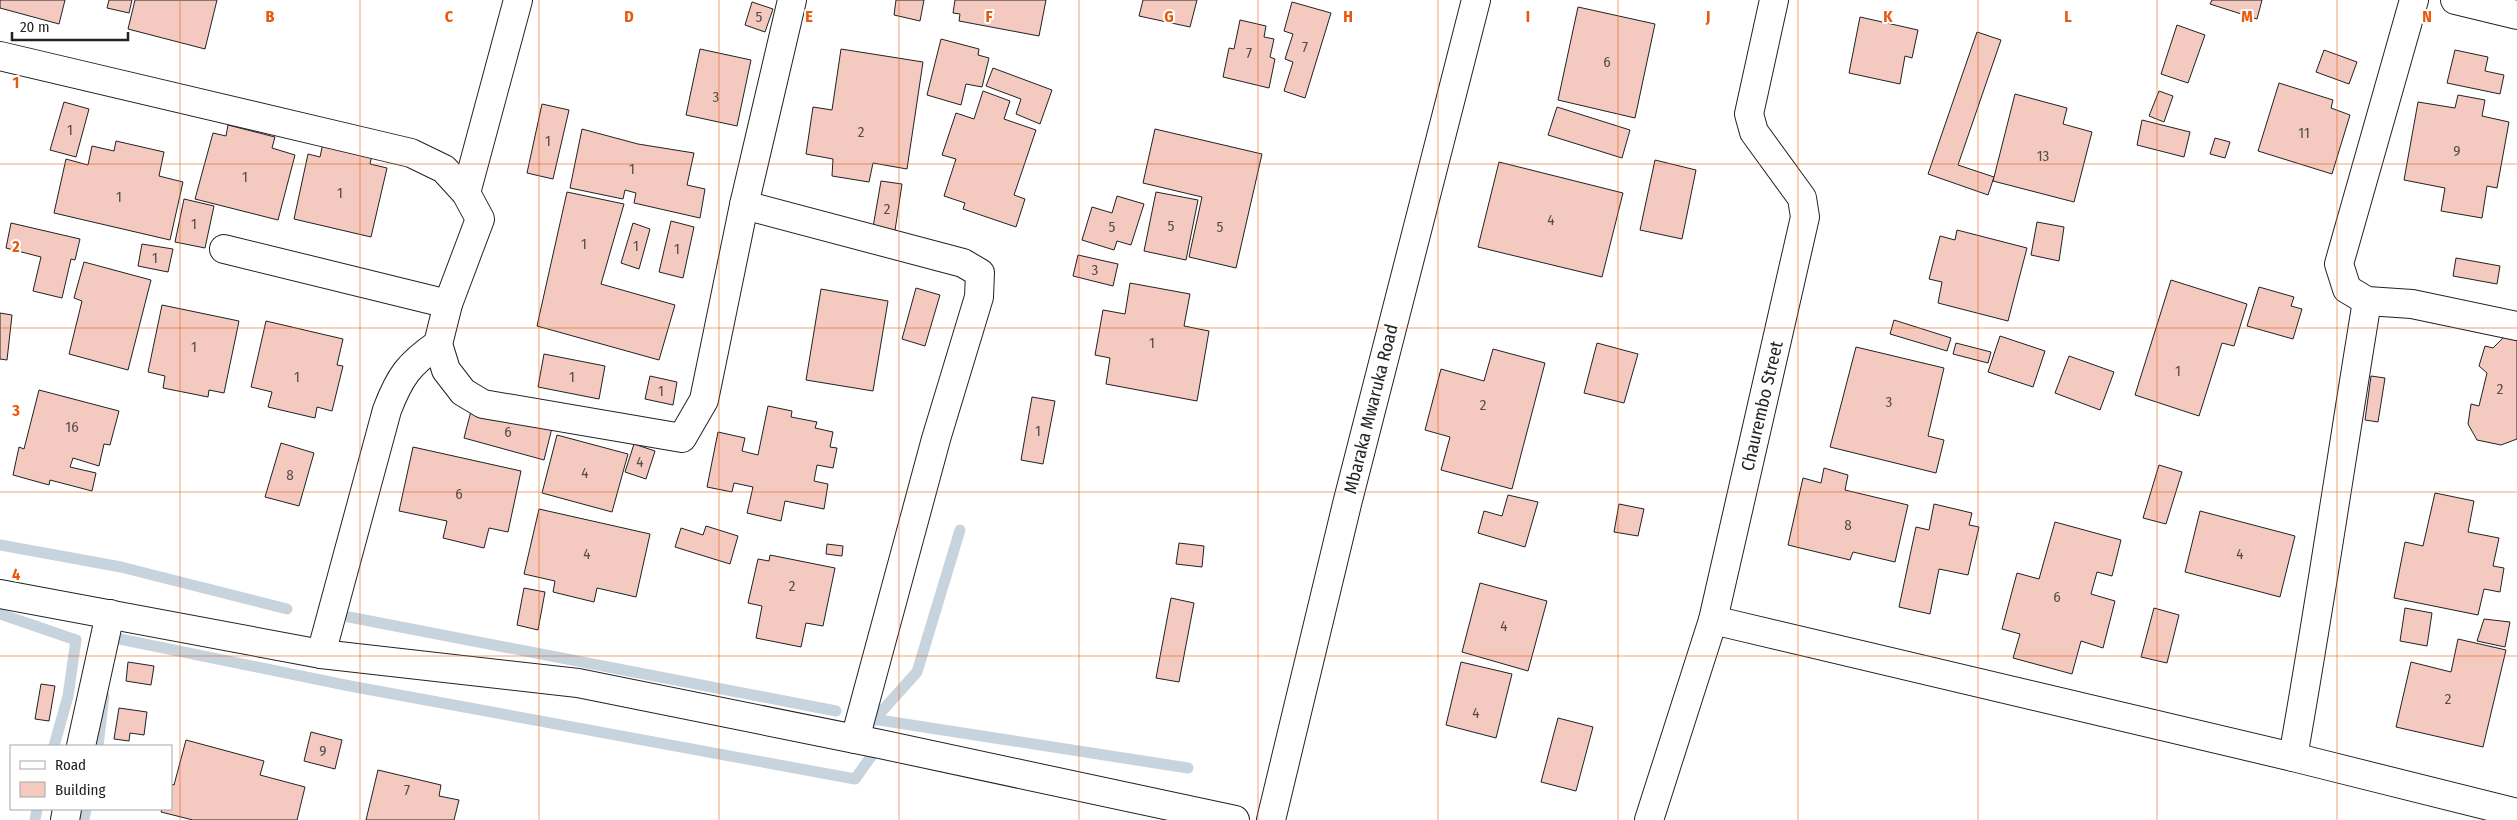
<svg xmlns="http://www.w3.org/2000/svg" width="2517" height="820" viewBox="0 0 2517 820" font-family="'Fira Sans Condensed',sans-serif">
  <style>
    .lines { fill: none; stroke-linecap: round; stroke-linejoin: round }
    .stream { stroke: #c7d3dd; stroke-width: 11 }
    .building { fill: #f3c9c0; stroke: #222 }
    .minor-casing { stroke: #222; stroke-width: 30 }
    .minor { stroke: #fff; stroke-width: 28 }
    .grid { fill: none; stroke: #e8590c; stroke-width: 1; stroke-opacity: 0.55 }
    .labels { text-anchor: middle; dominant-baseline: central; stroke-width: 4; stroke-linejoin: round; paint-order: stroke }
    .number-label { font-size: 15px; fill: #564c4a }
    .street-label { font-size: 18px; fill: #222; stroke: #fff }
    .grid-label { font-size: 16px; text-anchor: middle; font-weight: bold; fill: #e8590c; stroke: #fff; stroke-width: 4; stroke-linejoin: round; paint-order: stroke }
  </style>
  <rect width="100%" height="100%" fill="#fff"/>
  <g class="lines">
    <g class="stream">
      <polyline points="0,545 121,567 287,609"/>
      <polyline points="0,614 76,640 68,696 54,746"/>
      <polyline points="349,617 836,711"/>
      <polyline points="110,643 110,637 350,686 855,779 880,744"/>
      <polyline points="866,718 1188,768"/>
      <polyline points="873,721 917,672 960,530"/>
      <polyline points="98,746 104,696"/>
      <polyline points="35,820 37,809"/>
      <polyline points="84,820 86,809"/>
    </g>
  </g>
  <g class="building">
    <polygon points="0,0 65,0 59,24 0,8"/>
    <polygon points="109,0 132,0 129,13 107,8"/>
    <polygon points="135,0 217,0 205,49 128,29"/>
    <polygon points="896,0 924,0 920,21 894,15"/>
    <polygon points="955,0 1046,0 1039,36 959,21 960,14 953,13"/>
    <polygon points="1143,0 1197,0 1190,27 1139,16"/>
    <polygon points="2212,0 2262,0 2257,19 2210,4"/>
    <polygon points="752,2 773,9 765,32 745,25"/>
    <polygon points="1292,2 1331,13 1305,98 1284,91 1293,62 1285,59 1293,34 1284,31"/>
    <polygon points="1578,7 1655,24 1635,118 1558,100"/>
    <polygon points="1860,17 1918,30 1912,58 1905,56 1900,84 1849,73"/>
    <polygon points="1240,20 1266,26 1264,37 1274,39 1270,57 1275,59 1269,88 1223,77 1229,48 1234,49"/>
    <polygon points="2177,25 2205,35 2188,83 2161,74"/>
    <polygon points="1977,32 2001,40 1958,165 1994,177 1988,195 1928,174"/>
    <polygon points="941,39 979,49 978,55 989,58 982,87 966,84 961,105 927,95"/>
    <polygon points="700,49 751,60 737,126 686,115"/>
    <polygon points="841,49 923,62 907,169 873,163 869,182 832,176 833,159 806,154 813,107 832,110"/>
    <polygon points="2324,50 2357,62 2349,84 2316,72"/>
    <polygon points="2455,50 2488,57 2485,71 2504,75 2500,94 2447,83"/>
    <polygon points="993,68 1052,90 1040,124 1016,114 1021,99 986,86"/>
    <polygon points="2279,83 2333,100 2331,108 2350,115 2332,174 2258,151"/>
    <polygon points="983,91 1010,101 1004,119 1036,130 1014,195 1025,199 1016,227 963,209 965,203 944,196 956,159 942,155 956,113 974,119"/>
    <polygon points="2159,91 2173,96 2164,122 2149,116"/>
    <polygon points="2015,94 2067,108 2063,124 2092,132 2074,202 1993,181"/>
    <polygon points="2458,95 2485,100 2482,116 2509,122 2497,188 2487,186 2482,218 2441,211 2445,188 2404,180 2418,102 2455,108"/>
    <polygon points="64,102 89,109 76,157 50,150"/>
    <polygon points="542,104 569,110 553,179 527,173"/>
    <polygon points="1557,107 1630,130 1622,158 1548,135"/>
    <polygon points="2142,120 2190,132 2184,157 2137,145"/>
    <polygon points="228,125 275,137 272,148 295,155 278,220 195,199 213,133 226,136"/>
    <polygon points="582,129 638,144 694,153 687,185 705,189 700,218 634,203 636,193 625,190 623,199 570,188"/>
    <polygon points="1155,129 1262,154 1236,268 1189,257 1202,197 1143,183"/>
    <polygon points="2215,138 2230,142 2225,158 2210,154"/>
    <polygon points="116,141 164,152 159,176 183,182 170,240 54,213 66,159 88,165 92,146 114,151"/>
    <polygon points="323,143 372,155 370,164 387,168 371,237 294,219 308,154 320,157"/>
    <polygon points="1655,160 1696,170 1682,239 1640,230"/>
    <polygon points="1499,162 1623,193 1602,277 1478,247"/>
    <polygon points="881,181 902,184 894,237 872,233"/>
    <polygon points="567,192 624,204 601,284 675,305 659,360 537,326"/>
    <polygon points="1156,192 1198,200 1186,260 1144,251"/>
    <polygon points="1117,196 1144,204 1131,245 1117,241 1114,250 1082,240 1092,207 1112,213"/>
    <polygon points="184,199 214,206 205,248 175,242"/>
    <polygon points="671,221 694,227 683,278 659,272"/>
    <polygon points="2037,222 2064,227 2059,261 2031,255"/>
    <polygon points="11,223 80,239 75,260 71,259 62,298 33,291 41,257 6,248"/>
    <polygon points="633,223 650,229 639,269 621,263"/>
    <polygon points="1957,230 2027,248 2008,321 1938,303 1942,282 1929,279 1940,236 1955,240"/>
    <polygon points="142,244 173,249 168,272 138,266"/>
    <polygon points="1078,255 1118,264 1113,286 1073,276"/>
    <polygon points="2456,258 2500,266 2497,284 2453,276"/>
    <polygon points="84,262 151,280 128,370 69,354 82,301 74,298"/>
    <polygon points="2171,280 2247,304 2234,346 2222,343 2199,416 2135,395"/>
    <polygon points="1130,283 1190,294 1184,326 1209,331 1197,401 1106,384 1110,358 1095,355 1103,310 1125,314"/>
    <polygon points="2259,287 2294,297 2291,306 2302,309 2293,339 2247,326"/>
    <polygon points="916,288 940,295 925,346 902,339"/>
    <polygon points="821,289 888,301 873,391 806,380"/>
    <polygon points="162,305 239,321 224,393 209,390 208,397 163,388 165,376 148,372"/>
    <polygon points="0,313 12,315 7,360 0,359"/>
    <polygon points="1894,320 1951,338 1947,351 1890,334"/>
    <polygon points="266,321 343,339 337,365 343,366 332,411 317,407 315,418 268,407 272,392 251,387"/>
    <polygon points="2506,335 2517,338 2517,439 2501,445 2477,440 2468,424 2471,404 2479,406 2487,373 2479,366 2485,346 2493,348"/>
    <polygon points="2000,336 2045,351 2033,387 1988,372"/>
    <polygon points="1597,343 1638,354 1624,403 1584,393"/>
    <polygon points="1956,343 1991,352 1988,363 1953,354"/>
    <polygon points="1856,347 1944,368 1928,436 1944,440 1936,473 1830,447"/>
    <polygon points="1493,349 1545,363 1512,489 1441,470 1450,437 1425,430 1441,369 1484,381"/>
    <polygon points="544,354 605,366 599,399 538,387"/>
    <polygon points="2069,356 2114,372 2100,410 2055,393"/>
    <polygon points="650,376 677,382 673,405 645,399"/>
    <polygon points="2371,376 2385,378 2378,422 2365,420"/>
    <polygon points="39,390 119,411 110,445 104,444 99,466 73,458 70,467 96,473 92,491 50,480 49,485 13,475 19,447 24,449"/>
    <polygon points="1032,397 1055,401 1043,464 1021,460"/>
    <polygon points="768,406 792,411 791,417 817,422 815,428 833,432 830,447 837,448 833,468 817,465 814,481 828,484 824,509 785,501 781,521 747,513 753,487 734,483 732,492 707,487 718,432 745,438 742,451 758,455"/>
    <polygon points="471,411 528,426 530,418 553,424 544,460 464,438"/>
    <polygon points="557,435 628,454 612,512 542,493"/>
    <polygon points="281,443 314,453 299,506 265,497"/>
    <polygon points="634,444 655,451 646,479 625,472"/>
    <polygon points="413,447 521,471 508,532 489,528 484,548 443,538 447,521 399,511"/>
    <polygon points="2159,465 2182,472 2166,524 2143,518"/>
    <polygon points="1824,468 1848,475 1845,490 1908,505 1895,562 1853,552 1850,560 1788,545 1803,478 1821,483"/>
    <polygon points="2435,493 2474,501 2468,532 2499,538 2493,566 2504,568 2500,592 2484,589 2478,615 2394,598 2405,542 2423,546"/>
    <polygon points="1508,495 1538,502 1525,547 1478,533 1484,511 1502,516"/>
    <polygon points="1619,504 1644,509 1638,536 1614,532"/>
    <polygon points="1934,504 1972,513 1969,525 1979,527 1968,575 1939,569 1930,614 1899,607 1916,527 1929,530"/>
    <polygon points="539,509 650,534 636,597 597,588 594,602 553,592 555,581 524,574"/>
    <polygon points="2200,511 2295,536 2280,597 2185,572"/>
    <polygon points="2055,522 2121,540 2112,576 2097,572 2091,594 2115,601 2103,648 2081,641 2072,674 2013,658 2020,634 2002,629 2017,573 2039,579"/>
    <polygon points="706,526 738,536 730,564 675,547 681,528 703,535"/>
    <polygon points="1179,543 1204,546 1202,567 1176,564"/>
    <polygon points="827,544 843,546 842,556 826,554"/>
    <polygon points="770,555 835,568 823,626 806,623 801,647 756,638 762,606 748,603 758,559 769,561"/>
    <polygon points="1480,583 1547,601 1528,671 1462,652"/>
    <polygon points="524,588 545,592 538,630 517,625"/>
    <polygon points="1171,598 1194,603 1179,682 1156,678"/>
    <polygon points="2154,608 2179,615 2167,663 2141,657"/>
    <polygon points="2405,608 2432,613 2427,646 2400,641"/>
    <polygon points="2484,619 2510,622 2505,647 2477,641"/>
    <polygon points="2458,639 2506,650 2483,747 2396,727 2411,662 2451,672"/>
    <polygon points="128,662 154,666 151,685 126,681"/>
    <polygon points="1461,662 1512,674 1496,738 1446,725"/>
    <polygon points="41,684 55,686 49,721 35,719"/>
    <polygon points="119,708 147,712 144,735 130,733 129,741 114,739"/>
    <polygon points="1558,718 1593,727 1576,791 1541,782"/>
    <polygon points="311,732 342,740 335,769 304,761"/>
    <polygon points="186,740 264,761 260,775 305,787 297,820 193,820 161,812 162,809 171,809 171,784 174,785"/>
    <polygon points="378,770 441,785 439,796 459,800 454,820 366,820"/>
  </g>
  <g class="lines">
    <defs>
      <g id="minor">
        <polyline points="2414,0 2339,264 2347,289 2367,301 2412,304 2517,326"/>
        <polyline points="2455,0 2517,15"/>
        <polyline points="0,56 411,153 444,169 466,193 480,219 448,304 438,344 446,370 463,392 483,404 682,438 704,400 744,205 792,0"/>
        <polyline points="466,193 518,0"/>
        <polyline points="744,205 963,263 980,273 979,297 936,439 855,739"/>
        <polyline points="224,249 448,304"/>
        <polyline points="0,594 321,654 578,683 880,744 1235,820"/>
        <polyline points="1713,620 2293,757 2517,813"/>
        <path d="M321,654L387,410C400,376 409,364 438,344"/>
        <polyline points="81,746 110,614"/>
        <path d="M2293,757C2320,605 2342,453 2367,301"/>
        <polyline points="65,820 67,809"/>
        <polyline points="1271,820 1347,504 1476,0"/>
        <polyline points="1649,820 1713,620 1805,217 1802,198 1754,132 1749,114 1774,0"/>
      </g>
    </defs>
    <use href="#minor" class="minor-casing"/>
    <use href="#minor" class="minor"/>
  </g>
  <path class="grid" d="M180,0V820M360,0V820M539,0V820M719,0V820M899,0V820M1079,0V820M1258,0V820M1438,0V820M1618,0V820M1798,0V820M1978,0V820M2157,0V820M2337,0V820M0,164H2517M0,328H2517M0,492H2517M0,656H2517"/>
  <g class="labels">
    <g class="number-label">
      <text x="759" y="17">5</text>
      <text x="1305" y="47">7</text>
      <text x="1249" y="53">7</text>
      <text x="1607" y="62">6</text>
      <text x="716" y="97">3</text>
      <text x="70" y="130">1</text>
      <text x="861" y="132">2</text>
      <text x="2304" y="133">11</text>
      <text x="548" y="141">1</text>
      <text x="2457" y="151">9</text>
      <text x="2043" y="156">13</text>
      <text x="632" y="169">1</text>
      <text x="245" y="177">1</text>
      <text x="340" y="193">1</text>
      <text x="119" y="197">1</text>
      <text x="887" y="209">2</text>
      <text x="1551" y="220">4</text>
      <text x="194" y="224">1</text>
      <text x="1171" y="226">5</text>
      <text x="1112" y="227">5</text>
      <text x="1220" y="227">5</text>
      <text x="584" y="244">1</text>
      <text x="636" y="246">1</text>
      <text x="677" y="249">1</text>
      <text x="155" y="258">1</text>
      <text x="1095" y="270">3</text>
      <text x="1152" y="343">1</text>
      <text x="194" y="347">1</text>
      <text x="2178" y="371">1</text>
      <text x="297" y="377">1</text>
      <text x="572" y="377">1</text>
      <text x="2500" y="389">2</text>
      <text x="661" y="391">1</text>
      <text x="1889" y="402">3</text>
      <text x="1483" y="405">2</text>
      <text x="72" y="427">16</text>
      <text x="1038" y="431">1</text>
      <text x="508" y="432">6</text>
      <text x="640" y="462">4</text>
      <text x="585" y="473">4</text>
      <text x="290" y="475">8</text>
      <text x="459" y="494">6</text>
      <text x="1848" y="525">8</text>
      <text x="587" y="554">4</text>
      <text x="2240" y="554">4</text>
      <text x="792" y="586">2</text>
      <text x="2057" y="597">6</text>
      <text x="1504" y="626">4</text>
      <text x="2448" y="699">2</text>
      <text x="1476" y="713">4</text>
      <text x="323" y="751">9</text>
      <text x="407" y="790">7</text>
    </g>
    <g class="street-label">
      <text transform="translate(1762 406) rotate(-77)">Chaurembo Street</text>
      <text transform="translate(1371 409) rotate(-76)">Mbaraka Mwaruka Road</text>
    </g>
  </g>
  <g class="grid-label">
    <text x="270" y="22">B</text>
    <text x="449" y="22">C</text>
    <text x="629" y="22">D</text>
    <text x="809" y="22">E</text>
    <text x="989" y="22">F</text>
    <text x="1169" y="22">G</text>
    <text x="1348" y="22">H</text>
    <text x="1528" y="22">I</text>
    <text x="1708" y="22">J</text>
    <text x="1888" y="22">K</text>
    <text x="2068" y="22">L</text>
    <text x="2247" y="22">M</text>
    <text x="2427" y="22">N</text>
    <text x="16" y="88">1</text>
    <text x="16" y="252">2</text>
    <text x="16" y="416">3</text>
    <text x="16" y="580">4</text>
  </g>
  <rect x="10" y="745" width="162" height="65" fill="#ffffff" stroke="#a7a7a7"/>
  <rect x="20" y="761" width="25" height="8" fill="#ffffff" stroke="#a7a7a7"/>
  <text x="55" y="770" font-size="15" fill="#222222">Road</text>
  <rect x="20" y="782" width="25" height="15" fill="#f3c9c0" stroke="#a7a7a7"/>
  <text x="55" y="795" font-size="15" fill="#222222">Building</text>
  <path d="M12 32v8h116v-8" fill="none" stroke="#222222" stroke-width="2.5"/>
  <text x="20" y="32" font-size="15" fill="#222222" stroke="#ffffff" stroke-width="4" paint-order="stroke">20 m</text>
</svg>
